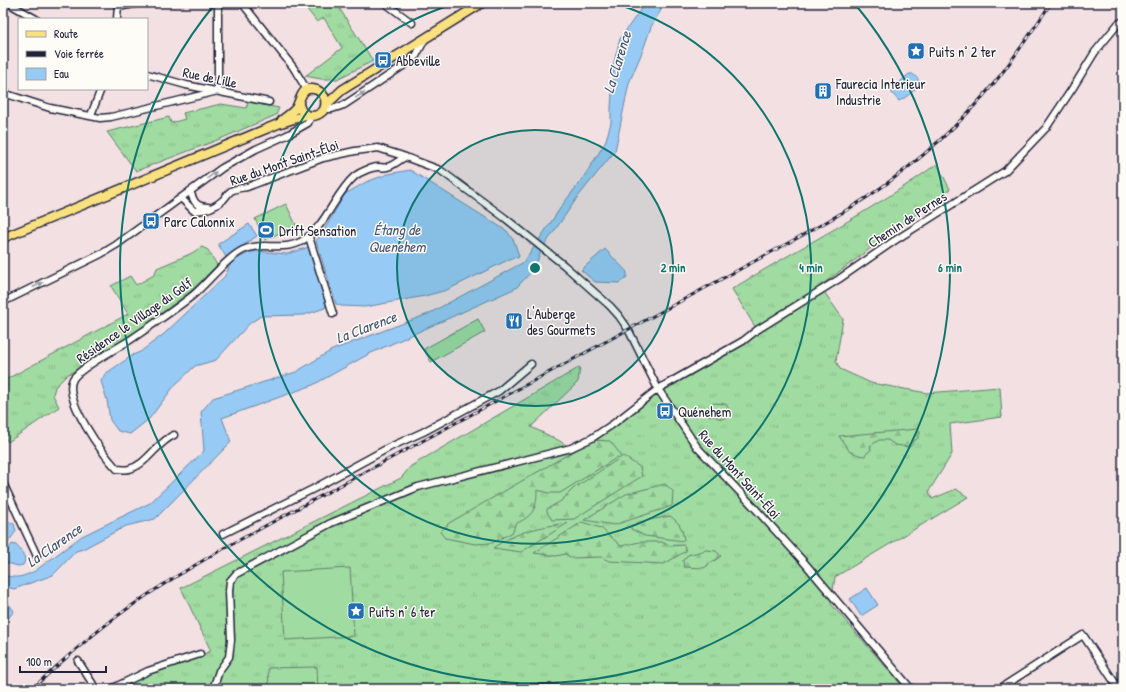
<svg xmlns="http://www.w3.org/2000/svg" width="1126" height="692" viewBox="0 0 1126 692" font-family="'Patrick Hand',sans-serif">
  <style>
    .grass { fill: url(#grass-tufts); stroke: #617e6e }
    .forest { fill: url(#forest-firs); stroke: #617e6e }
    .pitch { fill: #a0dba1; stroke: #617e6e }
    .water { fill: #97caf4; stroke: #6887aa }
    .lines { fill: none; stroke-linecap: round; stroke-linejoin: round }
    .minor-casing { stroke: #22223b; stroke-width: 9 }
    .major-casing { stroke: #22223b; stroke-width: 11 }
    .minor { stroke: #fdfcf7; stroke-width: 6 }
    .major { stroke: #fae180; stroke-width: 8 }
    .rail-casing { stroke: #22223b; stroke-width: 3 }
    .rail { stroke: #fdfcf7; stroke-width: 1.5; stroke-dasharray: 4.5; stroke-linecap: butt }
    .oneway { fill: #9a9aa2 }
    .ring { fill: none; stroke: #0f766e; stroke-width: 2 }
    .labels { text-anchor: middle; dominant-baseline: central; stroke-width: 3; stroke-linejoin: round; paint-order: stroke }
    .poi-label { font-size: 14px; fill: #22223b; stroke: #fdfcf7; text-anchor: start }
    .street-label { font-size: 14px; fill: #22223b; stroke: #fdfcf7 }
    .water-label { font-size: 15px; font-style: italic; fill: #455472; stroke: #fdfcf7 }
    .centre { fill: #0f766e; stroke: #fdfcf7; stroke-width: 2 }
    .ring-label { font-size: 12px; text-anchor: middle; font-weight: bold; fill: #0f766e; stroke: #fdfcf7; stroke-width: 3; stroke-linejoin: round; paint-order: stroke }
  </style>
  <defs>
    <pattern id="grass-tufts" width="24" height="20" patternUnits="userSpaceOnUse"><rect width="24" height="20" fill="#a0dba1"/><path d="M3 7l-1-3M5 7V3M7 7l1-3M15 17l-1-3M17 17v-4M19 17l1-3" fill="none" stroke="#8abc8c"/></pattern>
    <pattern id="forest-firs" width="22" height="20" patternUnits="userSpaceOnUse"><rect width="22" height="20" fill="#a0dba1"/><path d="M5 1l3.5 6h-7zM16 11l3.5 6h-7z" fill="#8abc8c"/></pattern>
  </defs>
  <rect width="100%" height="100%" fill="#f2e0e2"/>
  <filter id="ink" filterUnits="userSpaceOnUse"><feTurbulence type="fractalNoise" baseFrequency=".025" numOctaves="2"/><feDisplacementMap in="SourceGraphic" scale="8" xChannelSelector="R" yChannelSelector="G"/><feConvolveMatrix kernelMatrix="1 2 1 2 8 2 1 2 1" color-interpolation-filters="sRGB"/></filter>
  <g filter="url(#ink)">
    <g class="grass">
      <polygon points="302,3 336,3 373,61 337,79 321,79 305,76 342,48 324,18 317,22"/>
      <polygon points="248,102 279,108 276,115 220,139 136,171 107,132 169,117 171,123 185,119 183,113 221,104 246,108"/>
      <path d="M937,164L950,189L820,286L843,319L836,361L840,369L871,383L927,393L1000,387L1002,417L950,424L952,454L929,491L932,499L956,489L968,497L835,577L831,604L905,689H110L146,670L201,655L211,651L181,588L401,478L411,466L580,367L578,382L531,427L558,440L571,448L592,438L658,389L757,330L732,289C800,247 872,211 937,164Z"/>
      <polygon points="202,247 208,250 217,265 196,287 122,343 67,375 55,387 53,395 59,407 8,442 3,434 3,381 128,314 111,286 130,276 136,285 154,275 157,268 190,254"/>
    </g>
    <g class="forest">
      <polygon points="714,403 725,404 730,410 728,417 721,419 714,416 707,415 706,409"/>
      <path d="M918,429L920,433L917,439L913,441L912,445L909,447L895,445L888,440H879L870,446L871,450L867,453L865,456C859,456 856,453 850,452L839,436Z"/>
      <path d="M593,440L610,441L621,455L560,493H549L537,490C537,509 533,516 515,524L513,532L492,543L475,544L445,538L440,532L449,523Z"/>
      <polygon points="623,456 640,467 642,476 574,519 552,520 547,512 547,509 561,501 574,488"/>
      <polygon points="665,484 673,491 672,506 614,525 584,520 626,494"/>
      <path d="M670,516C680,523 683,529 684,541L645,536L631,529V526L639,522Z"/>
      <polygon points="582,522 601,528 621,546 640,542 662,542 670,546 684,545 686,551 664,564 609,561 601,557 571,558 566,554 556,556 534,553"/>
      <path d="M568,523L521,552L493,548C517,531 539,527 568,523Z"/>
      <polygon points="706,550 716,551 721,556 704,568 684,567 683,560 688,555"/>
    </g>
    <g class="pitch">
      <polygon points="286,204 296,225 265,240 255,219"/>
      <polygon points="478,319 485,332 431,362 424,349"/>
      <polygon points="350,568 354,636 285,640 281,572"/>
      <polygon points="317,667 318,689 269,689 268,668"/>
    </g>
    <g class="water">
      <path d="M645,3H665L651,27L643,50L629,83L615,151L577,198L542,249L534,269L516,288L369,354L313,385L222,418L231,442L155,519L126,526L83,549L76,551L53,575L14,589L3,586V575C16,579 23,577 35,571L82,536L150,503L204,451L201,412L213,398L296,372L332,350L428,314L524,262L563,204L583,178L605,143L611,123V108L614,62L620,39Z"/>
      <path d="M909,74H913C915,76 919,79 919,82C919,88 904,99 899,101L891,92V90Z"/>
      <polygon points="410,170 507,231 514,241 519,256 518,258 514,257 447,290 425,296 365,307 341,306 336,304 316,241 324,230 345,194 366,182 388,174"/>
      <polygon points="249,224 257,236 226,257 218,244"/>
      <polygon points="309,247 326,304 325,308 304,315 261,316 250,323 216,360 195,366 175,385 149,419 130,434 118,431 110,420 107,400 101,381 105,374 133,355 140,352 164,334 225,276 230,265 234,261 246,254 256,251 287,254"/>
      <polygon points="605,249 627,272 627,277 619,283 595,282 581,270"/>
      <polygon points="9,522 14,524 16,531 7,544 3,545 3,530"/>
      <path d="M12,544L16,545C21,551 28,557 23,565L18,566L3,562V557Z"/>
      <polygon points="867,588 878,605 861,616 850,599"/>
      <polygon points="3,596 14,611 3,625"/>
    </g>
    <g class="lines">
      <defs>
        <g id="minor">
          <polyline points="8,3 36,19"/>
          <polyline points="242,3 293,67 307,90"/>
          <polyline points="385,3 412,23"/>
          <polyline points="118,7 140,3"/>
          <polyline points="117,19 118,5"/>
          <polyline points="147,74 186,85 269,102"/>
          <polyline points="3,93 50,108 100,118 111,117 218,91 218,3"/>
          <polyline points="325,109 332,109 344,105 406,64 416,56 425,39"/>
          <polyline points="91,115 101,89"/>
          <path d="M190,191C194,202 196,207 208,207"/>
          <path d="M181,198L194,211C206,211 214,208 223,200C226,197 228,193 231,191C236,188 242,188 247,187L323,158L355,151L378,148L400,155L440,170L505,218L565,266L610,306L619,316L628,329L658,389L697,447L753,506L803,561L911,689"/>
          <polyline points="309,237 333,314"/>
          <polyline points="3,302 101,254 116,245 222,168 256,149 287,135 308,123 311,116"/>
          <path d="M174,435C157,442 147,465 129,469C126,470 121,469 117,469C103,454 62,399 73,379C79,368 120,347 133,338C152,325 173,311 192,296C208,283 225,259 243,250C261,241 284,252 302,241C327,226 334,194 355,176C360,172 372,167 378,167C381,167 384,168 387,167C393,166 399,160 405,157"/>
          <polyline points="3,483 37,556"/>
          <polyline points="223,534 313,489 390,447 423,432 499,391 531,364"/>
          <polyline points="78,661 96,689"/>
          <polyline points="111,689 148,671 200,654"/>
          <polyline points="213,689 219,671 229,657 231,640 229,591 230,581 236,574 331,523 418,487 571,448 592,438 613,424 658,389 743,341 757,330 839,279 894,241 1005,171 1046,128 1074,86 1095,52 1118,24 1123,21"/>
          <polyline points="999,689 1083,635 1119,689"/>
        </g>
        <g id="major">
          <polyline points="326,105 342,90 482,3"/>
          <path d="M282,120C287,116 292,113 296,108C301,100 301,84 317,90C321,92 324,95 325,99C326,104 325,108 323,111C313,120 301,116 299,104"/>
          <polyline points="3,238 278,124 306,115"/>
        </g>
      </defs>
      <use href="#minor" class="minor-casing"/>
      <use href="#major" class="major-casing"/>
      <use href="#minor" class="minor"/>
      <use href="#major" class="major"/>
      <defs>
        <path id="rail" d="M32,689C66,657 101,626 140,600C170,579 200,562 232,544L790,242C818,227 845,212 872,194C917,163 960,125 995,82C1015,57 1033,30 1051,3"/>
      </defs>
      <use href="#rail" class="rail-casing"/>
      <use href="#rail" class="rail"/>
    </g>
    <defs><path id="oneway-solid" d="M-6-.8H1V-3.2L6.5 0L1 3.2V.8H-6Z"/></defs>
    <g class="oneway">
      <use href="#oneway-solid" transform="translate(360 95) rotate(-32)"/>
      <use href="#oneway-solid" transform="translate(212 175) rotate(-36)"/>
      <use href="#oneway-solid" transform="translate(38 285) rotate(-25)"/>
    </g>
  </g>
  <circle cx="535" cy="268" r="138" fill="#0f766e" fill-opacity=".12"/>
  <g class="ring">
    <circle cx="535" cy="268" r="138"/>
    <path d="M613 3A276 276 0 1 1 457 3"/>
    <path d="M855 4A415 415 0 1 1 215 4"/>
  </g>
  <defs>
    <symbol id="sight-square" viewBox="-11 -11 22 22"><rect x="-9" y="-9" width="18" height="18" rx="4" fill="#1f6fb2" stroke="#fdfcf7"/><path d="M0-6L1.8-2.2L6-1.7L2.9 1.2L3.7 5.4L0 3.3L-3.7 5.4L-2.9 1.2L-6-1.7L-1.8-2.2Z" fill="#fff"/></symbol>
    <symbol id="bus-square" viewBox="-11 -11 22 22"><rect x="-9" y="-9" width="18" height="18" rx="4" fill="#1f6fb2" stroke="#fdfcf7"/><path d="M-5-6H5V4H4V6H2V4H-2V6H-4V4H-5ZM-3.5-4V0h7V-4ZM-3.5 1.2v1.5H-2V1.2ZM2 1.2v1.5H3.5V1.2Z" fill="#fff"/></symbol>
    <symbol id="building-square" viewBox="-11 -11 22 22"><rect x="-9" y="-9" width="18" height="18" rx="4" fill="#1f6fb2" stroke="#fdfcf7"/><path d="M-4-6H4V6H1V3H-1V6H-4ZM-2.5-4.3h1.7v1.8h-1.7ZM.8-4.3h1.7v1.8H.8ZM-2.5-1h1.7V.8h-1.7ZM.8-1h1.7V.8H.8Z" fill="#fff"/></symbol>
    <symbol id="stadium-square" viewBox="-11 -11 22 22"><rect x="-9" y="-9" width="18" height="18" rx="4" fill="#1f6fb2" stroke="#fdfcf7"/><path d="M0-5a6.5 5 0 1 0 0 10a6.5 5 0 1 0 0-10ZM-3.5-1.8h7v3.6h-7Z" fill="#fff"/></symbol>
    <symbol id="restaurant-square" viewBox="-11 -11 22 22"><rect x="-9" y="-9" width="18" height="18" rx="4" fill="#1f6fb2" stroke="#fdfcf7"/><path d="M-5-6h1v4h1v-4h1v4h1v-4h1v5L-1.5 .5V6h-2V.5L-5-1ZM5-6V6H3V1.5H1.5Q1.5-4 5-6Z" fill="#fff"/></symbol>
  </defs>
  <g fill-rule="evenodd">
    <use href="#sight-square" x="906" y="41" width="20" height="20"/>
    <use href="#bus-square" x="373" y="50" width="20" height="20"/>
    <use href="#building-square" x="813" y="81" width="20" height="20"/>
    <use href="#bus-square" x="141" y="211" width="20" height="20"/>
    <use href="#stadium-square" x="256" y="220" width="20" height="20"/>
    <use href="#restaurant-square" x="504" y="311" width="20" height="20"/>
    <use href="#bus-square" x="655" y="401" width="20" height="20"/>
    <use href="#sight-square" x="346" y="601" width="20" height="20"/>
  </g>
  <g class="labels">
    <g class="poi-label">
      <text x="929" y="51">Puits n° 2 ter</text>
      <text x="396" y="60">Abbeville</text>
      <text x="836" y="83">Faurecia Interieur<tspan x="836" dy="16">Industrie</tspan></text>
      <text x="164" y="221">Parc Calonnix</text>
      <text x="279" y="230">Drift Sensation</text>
      <text x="527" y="313">L'Auberge<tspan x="527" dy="16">des Gourmets</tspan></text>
      <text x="678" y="411">Quénehem</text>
      <text x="369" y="611">Puits n° 6 ter</text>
    </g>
    <g class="street-label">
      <text transform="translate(210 77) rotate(12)">Rue de Lille</text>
      <text transform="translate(284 162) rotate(-19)">Rue du Mont Saint-Éloi</text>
      <text transform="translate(907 219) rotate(-33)">Chemin de Pernes</text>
      <text transform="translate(134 320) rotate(-35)">Résidence le Village du Golf</text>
      <text transform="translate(740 474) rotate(48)">Rue du Mont Saint-Éloi</text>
    </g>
    <g class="water-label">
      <text transform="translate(617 62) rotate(-73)">La Clarence</text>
      <text x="397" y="229">Étang de<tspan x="397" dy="17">Quenehem</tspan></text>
      <text transform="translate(366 327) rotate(-21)">La Clarence</text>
      <text transform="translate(54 545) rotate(-35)">La Clarence</text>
    </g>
  </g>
  <circle cx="535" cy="268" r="6" class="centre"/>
  <g class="ring-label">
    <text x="673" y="272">2 min</text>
    <text x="811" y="272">4 min</text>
    <text x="950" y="272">6 min</text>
  </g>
  <rect width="1126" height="692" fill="none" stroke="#fdfcf7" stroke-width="16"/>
  <rect x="8" y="8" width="1110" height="676" fill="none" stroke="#22223b" stroke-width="1.5" filter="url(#ink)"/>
  <rect x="18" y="18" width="130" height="72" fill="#fdfcf7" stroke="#a5a5ac"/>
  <rect x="26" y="31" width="20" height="6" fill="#fae180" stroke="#a5a5ac"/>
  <text x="54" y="38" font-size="12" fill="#22223b">Route</text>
  <rect x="26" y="51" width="20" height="6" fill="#22223b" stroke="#a5a5ac"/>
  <text x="54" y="58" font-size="12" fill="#22223b">Voie ferrée</text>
  <rect x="26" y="68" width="20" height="12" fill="#97caf4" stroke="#a5a5ac"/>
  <text x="54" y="78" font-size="12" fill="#22223b">Eau</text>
  <path d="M20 666v6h86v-6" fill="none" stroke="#22223b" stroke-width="2"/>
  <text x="26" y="666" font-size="12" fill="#22223b" stroke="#fdfcf7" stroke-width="3" paint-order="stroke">100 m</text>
</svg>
